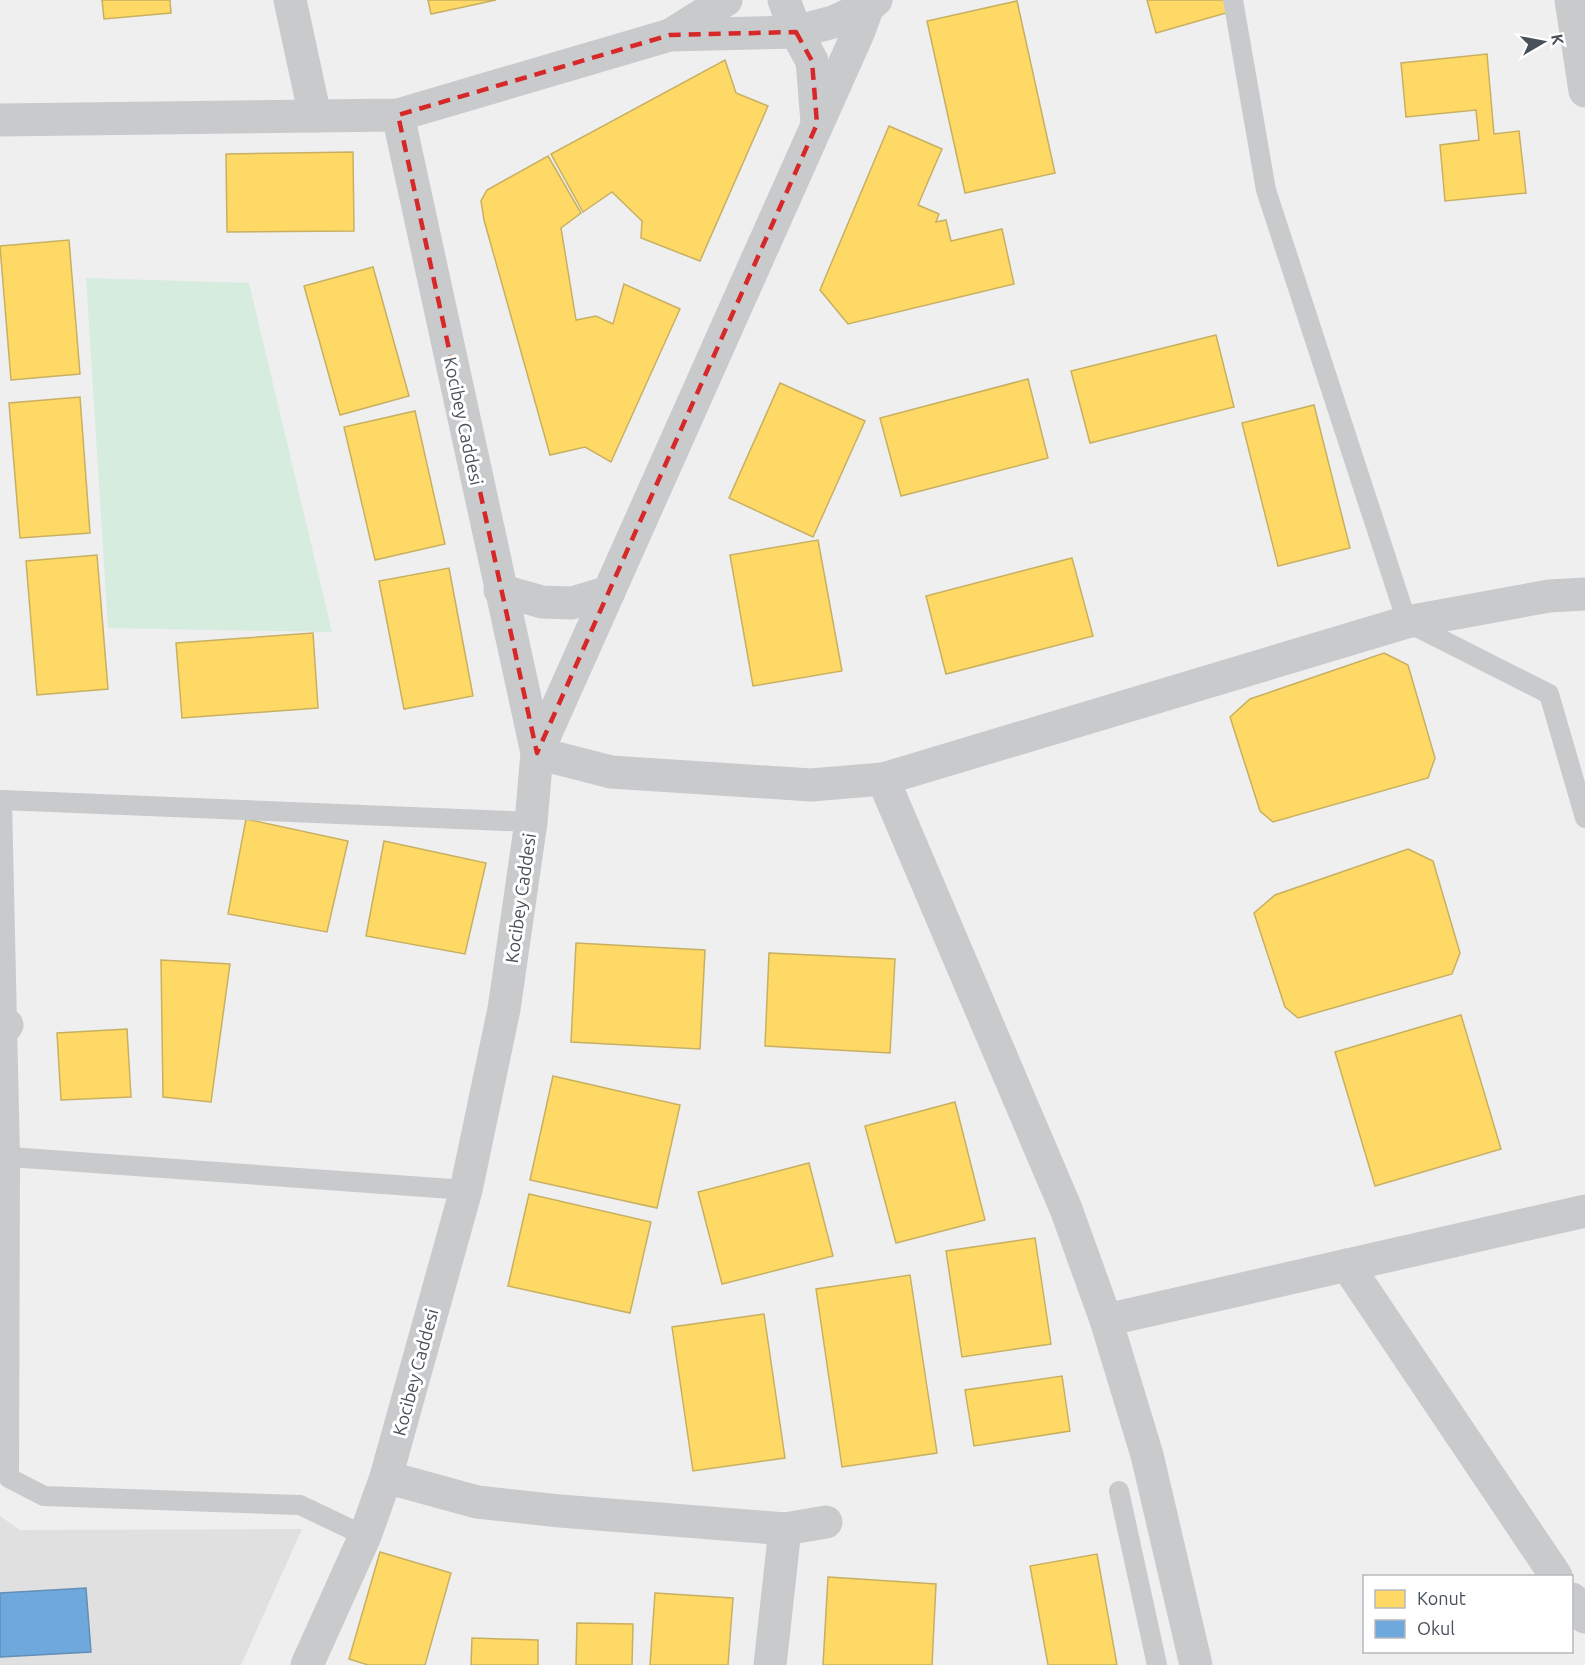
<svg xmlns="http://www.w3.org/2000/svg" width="1585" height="1665" viewBox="0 0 1585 1665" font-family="Ubuntu,sans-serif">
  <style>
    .education { fill: #e1e0e0 }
    .green { fill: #d5ecde }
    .homes { fill: #ffd966; stroke: #c8b062; stroke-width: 1.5 }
    .schools { fill: #6fa8dc; stroke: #638eb5; stroke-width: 1.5 }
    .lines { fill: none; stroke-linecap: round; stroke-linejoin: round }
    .lane { stroke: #c9cacc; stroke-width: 20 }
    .street { stroke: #c9cacc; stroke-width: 33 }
    .marked { fill: none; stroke: #d62828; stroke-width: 4.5; stroke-dasharray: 12 8; stroke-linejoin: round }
    .labels { text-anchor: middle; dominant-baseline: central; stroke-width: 6; stroke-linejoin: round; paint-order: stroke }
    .street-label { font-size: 18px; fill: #485159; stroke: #fff }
  </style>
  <rect width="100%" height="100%" fill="#efefef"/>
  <polygon class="education" points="0,1516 20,1530 302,1529 241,1665 0,1665"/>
  <polygon class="green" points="86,278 249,283 332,632 108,628"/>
  <g class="homes">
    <polygon points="102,0 170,0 171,13 104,19"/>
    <polygon points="428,0 496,0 431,14"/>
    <polygon points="1147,0 1230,0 1233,11 1156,33"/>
    <polygon points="1017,1 1055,173 965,193 927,21"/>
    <polygon points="1487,54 1494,134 1519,131 1526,193 1445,201 1440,145 1479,140 1476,110 1406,117 1401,63"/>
    <polygon points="725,60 736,93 768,106 700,261 641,238 642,221 612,192 583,212 551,154"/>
    <polygon points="889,126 942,149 918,205 939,214 936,222 946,220 951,241 1002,229 1014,284 848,324 820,290"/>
    <polygon points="353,152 354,231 227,232 226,154"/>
    <polygon points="548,156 581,213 561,228 576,320 596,316 613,324 624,284 680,309 611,462 585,447 550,455 484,220 481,201 487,190"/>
    <polygon points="69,240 80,374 11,380 0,246"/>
    <polygon points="373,267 409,396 340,415 304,286"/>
    <polygon points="1216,335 1234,407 1090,443 1071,371"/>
    <polygon points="1028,379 1048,458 901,496 880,418"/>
    <polygon points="780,383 865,421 813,537 729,498"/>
    <polygon points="80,397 90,533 20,538 9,403"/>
    <polygon points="1314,405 1350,548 1278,566 1242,423"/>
    <polygon points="415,411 445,544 375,560 344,427"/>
    <polygon points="818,540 842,671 753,686 730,555"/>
    <polygon points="97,555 108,689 37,695 26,561"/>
    <polygon points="1072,558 1093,636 946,674 926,596"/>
    <polygon points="449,568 473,696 404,709 379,581"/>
    <polygon points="313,633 318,708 182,718 176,643"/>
    <polygon points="1384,653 1408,665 1435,758 1428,778 1273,822 1260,811 1230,717 1250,699"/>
    <polygon points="246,819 348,841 327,932 228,914"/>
    <polygon points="384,841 486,863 465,954 366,936"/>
    <polygon points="1408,849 1433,861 1460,953 1452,974 1298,1018 1285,1007 1254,913 1275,895"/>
    <polygon points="576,943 705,950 700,1049 571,1042"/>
    <polygon points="769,953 895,959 890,1053 765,1046"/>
    <polygon points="161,960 230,964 211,1102 163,1097"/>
    <polygon points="1461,1015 1501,1149 1375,1186 1335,1052"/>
    <polygon points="127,1029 131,1097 61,1100 57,1033"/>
    <polygon points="553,1076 680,1105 657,1208 530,1180"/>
    <polygon points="955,1102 985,1220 896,1243 865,1126"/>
    <polygon points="809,1163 833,1256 722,1284 698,1192"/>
    <polygon points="529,1194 651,1222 630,1313 508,1286"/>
    <polygon points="1035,1238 1051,1344 962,1357 946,1251"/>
    <polygon points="910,1275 937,1453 842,1467 816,1289"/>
    <polygon points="764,1314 785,1458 693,1471 672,1327"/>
    <polygon points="1062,1376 1070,1431 974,1446 965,1390"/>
    <polygon points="380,1552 451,1573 425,1665 368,1665 349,1659"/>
    <polygon points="1097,1554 1117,1665 1048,1665 1030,1566"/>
    <polygon points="828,1577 936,1584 932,1665 823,1665"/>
    <polygon points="655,1593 733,1598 728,1665 650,1665"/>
    <polygon points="577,1623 633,1624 632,1665 576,1665"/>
    <polygon points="472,1638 538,1640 538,1665 471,1665"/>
  </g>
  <polygon class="schools" points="86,1588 91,1652 0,1657 0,1593"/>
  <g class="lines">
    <g class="lane">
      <polyline points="1233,0 1266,190 1407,622 1549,694 1585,818"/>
      <polyline points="10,1157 466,1190"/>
      <polyline points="1119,1491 1157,1665"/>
      <polyline points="365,1536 300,1505 44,1496 9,1478 10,1157 2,800 531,822"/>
    </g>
    <g class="street">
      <polyline points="290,0 315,116"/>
      <polyline points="784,0 796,32 812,61 817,122"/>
      <polyline points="866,0 868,6 859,31 537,753 611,772 811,785 883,779 1407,622 1549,596 1585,594"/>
      <polyline points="1571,0 1585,91"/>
      <polyline points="672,34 726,0"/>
      <polyline points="0,120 398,115 670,35 796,32 833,22 868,6 876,0"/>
      <polyline points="500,590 542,602 572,603 609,592"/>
      <polyline points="883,779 1066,1209 1106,1320 1147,1455 1196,1665"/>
      <polyline points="0,1026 7,1025"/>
      <polyline points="1347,1265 1556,1576"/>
      <polyline points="1106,1320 1585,1211"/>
      <polyline points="386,1477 477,1502 560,1511 785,1529 826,1522"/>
      <polyline points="1572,1599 1585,1617"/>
      <polyline points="307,1665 365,1536 386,1477 466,1190 504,1009 531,822 537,753 398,115"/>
      <polyline points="770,1665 785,1529"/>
    </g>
  </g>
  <path class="marked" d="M796,32L812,61L817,124L537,753L398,115L670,35Z"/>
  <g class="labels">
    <g class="street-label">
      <text transform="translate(464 421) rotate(78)">Kocibey Caddesi</text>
      <text transform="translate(520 898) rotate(-82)">Kocibey Caddesi</text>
      <text transform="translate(415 1372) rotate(-75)">Kocibey Caddesi</text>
    </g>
  </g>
  <rect x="1363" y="1575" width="210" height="78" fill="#ffffff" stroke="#b6b9bd" stroke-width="1.5"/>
  <rect x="1375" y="1590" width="30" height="18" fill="#ffd966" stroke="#b6b9bd" stroke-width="1.5"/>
  <text x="1417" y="1605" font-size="18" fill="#485159">Konut</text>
  <rect x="1375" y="1620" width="30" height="18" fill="#6fa8dc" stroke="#b6b9bd" stroke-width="1.5"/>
  <text x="1417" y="1635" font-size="18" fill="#485159">Okul</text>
  <g transform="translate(1543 42) rotate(80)" stroke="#ffffff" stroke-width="4.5" paint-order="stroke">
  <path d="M0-4.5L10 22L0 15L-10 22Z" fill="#485159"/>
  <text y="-9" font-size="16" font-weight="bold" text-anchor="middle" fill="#485159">K</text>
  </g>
</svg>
